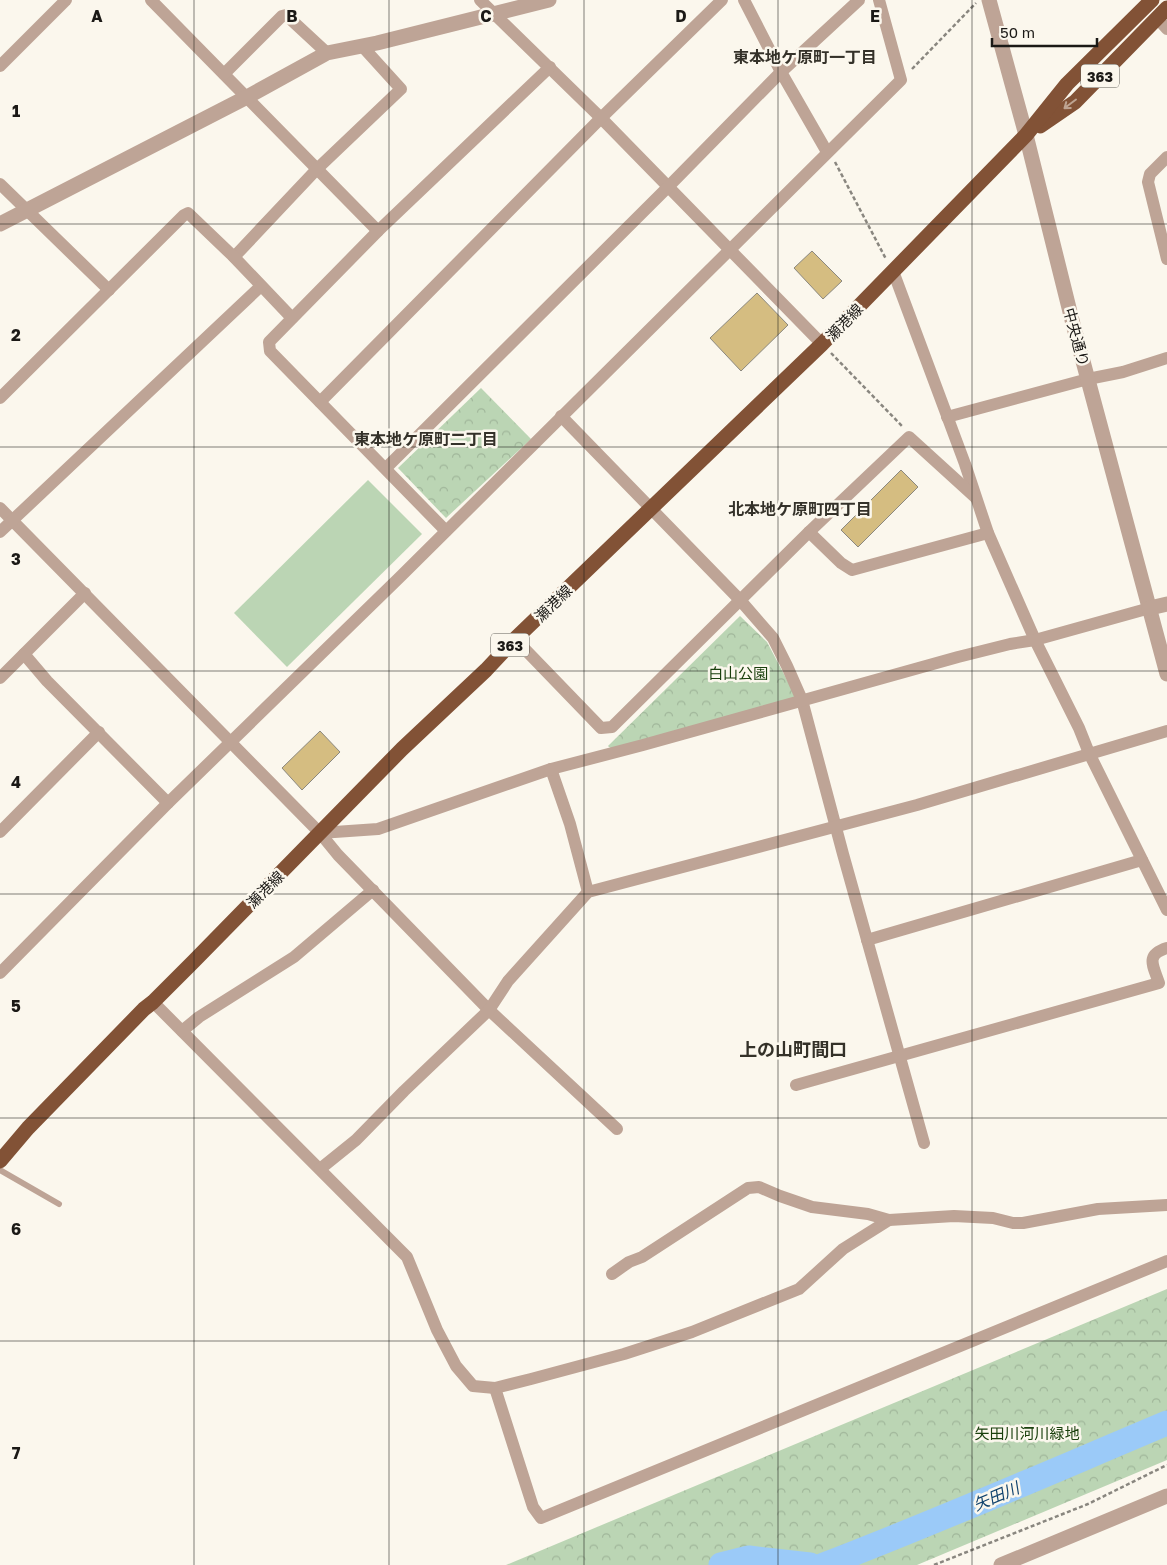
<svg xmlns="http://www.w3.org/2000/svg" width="1167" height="1565" viewBox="0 0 1167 1565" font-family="'Golos Text','Noto Sans JP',sans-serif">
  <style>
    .park { fill: url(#park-crowns) }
    .garden { fill: #bbd5b4 }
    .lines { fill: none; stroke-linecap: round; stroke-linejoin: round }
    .river { stroke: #9bcaf8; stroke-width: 25 }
    .building { fill: #d5bd81; stroke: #8b887f }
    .path { stroke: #89867f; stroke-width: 2.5; stroke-dasharray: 4 2.5; stroke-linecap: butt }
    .service { stroke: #bea496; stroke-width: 6 }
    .minor { stroke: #bea496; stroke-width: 12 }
    .tertiary { stroke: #bea496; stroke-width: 15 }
    .trunk { stroke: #825236; stroke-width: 15 }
    .oneway { stroke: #bea492 }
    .grid { fill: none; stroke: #1b1916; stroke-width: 1; stroke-opacity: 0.55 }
    .labels { text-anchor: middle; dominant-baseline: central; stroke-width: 5; stroke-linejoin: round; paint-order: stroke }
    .shield { fill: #fbf7ed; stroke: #5e5c56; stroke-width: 1 }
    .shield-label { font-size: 14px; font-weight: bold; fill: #1b1916 }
    .street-label { font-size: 15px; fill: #1b1916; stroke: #fbf7ed }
    .park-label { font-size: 15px; fill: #1a400d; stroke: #fbf7ed }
    .neighbourhood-label { font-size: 16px; font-weight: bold; fill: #343129; stroke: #fbf7ed }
    .water-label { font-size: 16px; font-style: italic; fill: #11436e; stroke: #fbf7ed }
    .quarter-label { font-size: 18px; font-weight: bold; fill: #343129; stroke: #fbf7ed }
    .grid-label { font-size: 16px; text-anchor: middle; font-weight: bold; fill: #1b1916; stroke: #fbf7ed; stroke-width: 5; stroke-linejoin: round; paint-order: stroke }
  </style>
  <defs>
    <pattern id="park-crowns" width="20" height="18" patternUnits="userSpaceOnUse" patternTransform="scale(1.25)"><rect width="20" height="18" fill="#bbd5b4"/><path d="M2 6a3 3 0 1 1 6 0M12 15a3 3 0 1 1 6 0" fill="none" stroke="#a0b69a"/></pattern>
  </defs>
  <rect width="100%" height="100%" fill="#fbf7ed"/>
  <g class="park">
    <polygon points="481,388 531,439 446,518 398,468"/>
    <polygon points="740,616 767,642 796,697 612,749 608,746"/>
    <polygon points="1167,1289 1167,1460 917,1565 506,1565"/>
  </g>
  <polygon class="garden" points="368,480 422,534 287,667 234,613"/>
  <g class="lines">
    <g class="river">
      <polyline points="721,1565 749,1558 810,1565"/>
      <path d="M824,1565C939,1521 1053,1471 1167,1423"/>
    </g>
  </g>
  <g class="building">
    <polygon points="812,251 842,281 823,299 794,268"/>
    <polygon points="757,293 788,325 741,371 710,338"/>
    <polygon points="901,470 918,487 858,547 841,530"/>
    <polygon points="320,731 340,752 302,790 282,768"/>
  </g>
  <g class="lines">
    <g class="path">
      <polyline points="912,69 976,3"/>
      <polyline points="835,162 886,259"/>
      <polyline points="831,353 902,426"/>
      <polyline points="934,1565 1088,1504 1167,1465"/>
    </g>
    <polyline class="service" points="0,1170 59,1204"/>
    <g class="minor">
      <polyline points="151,0 378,231"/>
      <polyline points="480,0 601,118 822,344"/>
      <polyline points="744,0 781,72 827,152"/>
      <polyline points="1157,18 1167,29"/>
      <polyline points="0,66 66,0"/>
      <polyline points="224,74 282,16 286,15 327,53"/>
      <polyline points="1167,157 1150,174 1148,182 1167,259"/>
      <polyline points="0,184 109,290"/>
      <polyline points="234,257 317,169 401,89 362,46"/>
      <polyline points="893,271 965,464 988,533 1035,640 1079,728 1089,753 1167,910"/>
      <polyline points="0,398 184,215 188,213 234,257 292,318"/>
      <polyline points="320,402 601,118 722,0"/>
      <polyline points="561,416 740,600 773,638 787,666 802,700 843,854 924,1143"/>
      <polyline points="947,417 1088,379 1123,372 1167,358"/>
      <polyline points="386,468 668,187 781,72 859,0"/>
      <polyline points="0,508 320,833 338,855 489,1010 617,1129"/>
      <polyline points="446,531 270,351 269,342 378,231 550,67"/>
      <polyline points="0,532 261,286"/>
      <polyline points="809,532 841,563 852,570 988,533"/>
      <polyline points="515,639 601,728 612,727 809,532 909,437 975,497"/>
      <polyline points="24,654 47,681 168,803"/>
      <polyline points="0,678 85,593"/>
      <polyline points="551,769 570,824 588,892"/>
      <polyline points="0,832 99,732"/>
      <polyline points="320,833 378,829 551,769 643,745 958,657 1010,644 1035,640 1150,608"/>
      <polyline points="867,940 1142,860"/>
      <polyline points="0,973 168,803 400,577 901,80 879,0"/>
      <polyline points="153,1002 407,1257 437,1330 456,1366 473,1386 495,1388 531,1379 624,1354 692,1332 799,1289 843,1249 889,1220 954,1216 993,1218 1013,1223 1023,1223 1098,1209 1167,1205"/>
      <polyline points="182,1031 199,1017 294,957 373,890"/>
      <path d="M796,1085L1159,983C1153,965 1145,955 1167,948"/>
      <polyline points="320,1169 356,1140 404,1091 489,1010 508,981 588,892 917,805 1167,731"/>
      <polyline points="612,1274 629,1262 642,1257 748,1188 759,1187 780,1196 812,1207 868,1214 889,1220"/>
      <polyline points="495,1388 533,1507 541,1518 1167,1261"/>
    </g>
    <g class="tertiary">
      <polyline points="989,0 1026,135 1073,324 1167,674"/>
      <polyline points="0,224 247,97 327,53 377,43 549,0"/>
      <polyline points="1150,608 1167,604"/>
      <polyline points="1001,1565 1167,1496"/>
    </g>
    <g class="trunk">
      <polyline points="1040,126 1075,102 1167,8"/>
      <polyline points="0,1161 28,1128 144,1009 153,1002 194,961 402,749 486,670 515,639 822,344 1026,135 1067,84 1152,0"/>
    </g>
  </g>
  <defs><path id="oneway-shaft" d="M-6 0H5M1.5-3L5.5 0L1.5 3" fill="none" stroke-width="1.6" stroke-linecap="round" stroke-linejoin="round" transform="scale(1.25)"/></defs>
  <use class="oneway" href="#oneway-shaft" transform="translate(1070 104) rotate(143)"/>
  <path class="grid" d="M194,0V1565M389,0V1565M584,0V1565M778,0V1565M972,0V1565M0,224H1167M0,447H1167M0,671H1167M0,894H1167M0,1118H1167M0,1341H1167"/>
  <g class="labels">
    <g class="shield">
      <rect x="1081" y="64.5" width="38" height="23" rx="4"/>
      <rect x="491" y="633.5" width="38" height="23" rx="4"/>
    </g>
    <g class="shield-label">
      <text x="1100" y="76">363</text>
      <text x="510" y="645">363</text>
    </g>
    <g class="street-label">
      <text transform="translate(844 322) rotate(-46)">瀬港線</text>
      <text transform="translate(1077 337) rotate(75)">中央通り</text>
      <text transform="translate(553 603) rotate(-44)">瀬港線</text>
      <text transform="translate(265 889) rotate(-45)">瀬港線</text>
    </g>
    <g class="park-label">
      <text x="738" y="673">白山公園</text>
      <text x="1027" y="1433">矢田川河川緑地</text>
    </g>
    <g class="neighbourhood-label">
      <text x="805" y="57">東本地ケ原町一丁目</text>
      <text x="426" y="439">東本地ケ原町二丁目</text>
      <text x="800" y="509">北本地ケ原町四丁目</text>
    </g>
    <g class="water-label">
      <text transform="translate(996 1496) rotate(-23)">矢田川</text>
    </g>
    <g class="quarter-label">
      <text x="793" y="1049">上の山町間口</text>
    </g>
  </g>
  <g class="grid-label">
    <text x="97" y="22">A</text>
    <text x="292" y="22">B</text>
    <text x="486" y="22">C</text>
    <text x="681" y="22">D</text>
    <text x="875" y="22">E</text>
    <text x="16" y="117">1</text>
    <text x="16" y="341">2</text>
    <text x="16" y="565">3</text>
    <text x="16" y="788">4</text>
    <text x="16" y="1012">5</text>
    <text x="16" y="1235">6</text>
    <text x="16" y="1459">7</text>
  </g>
  <path d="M992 38v8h105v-8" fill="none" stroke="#1b1916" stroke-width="2.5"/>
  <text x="1000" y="38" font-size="15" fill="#1b1916" stroke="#fbf7ed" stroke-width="4" paint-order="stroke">50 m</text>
</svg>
